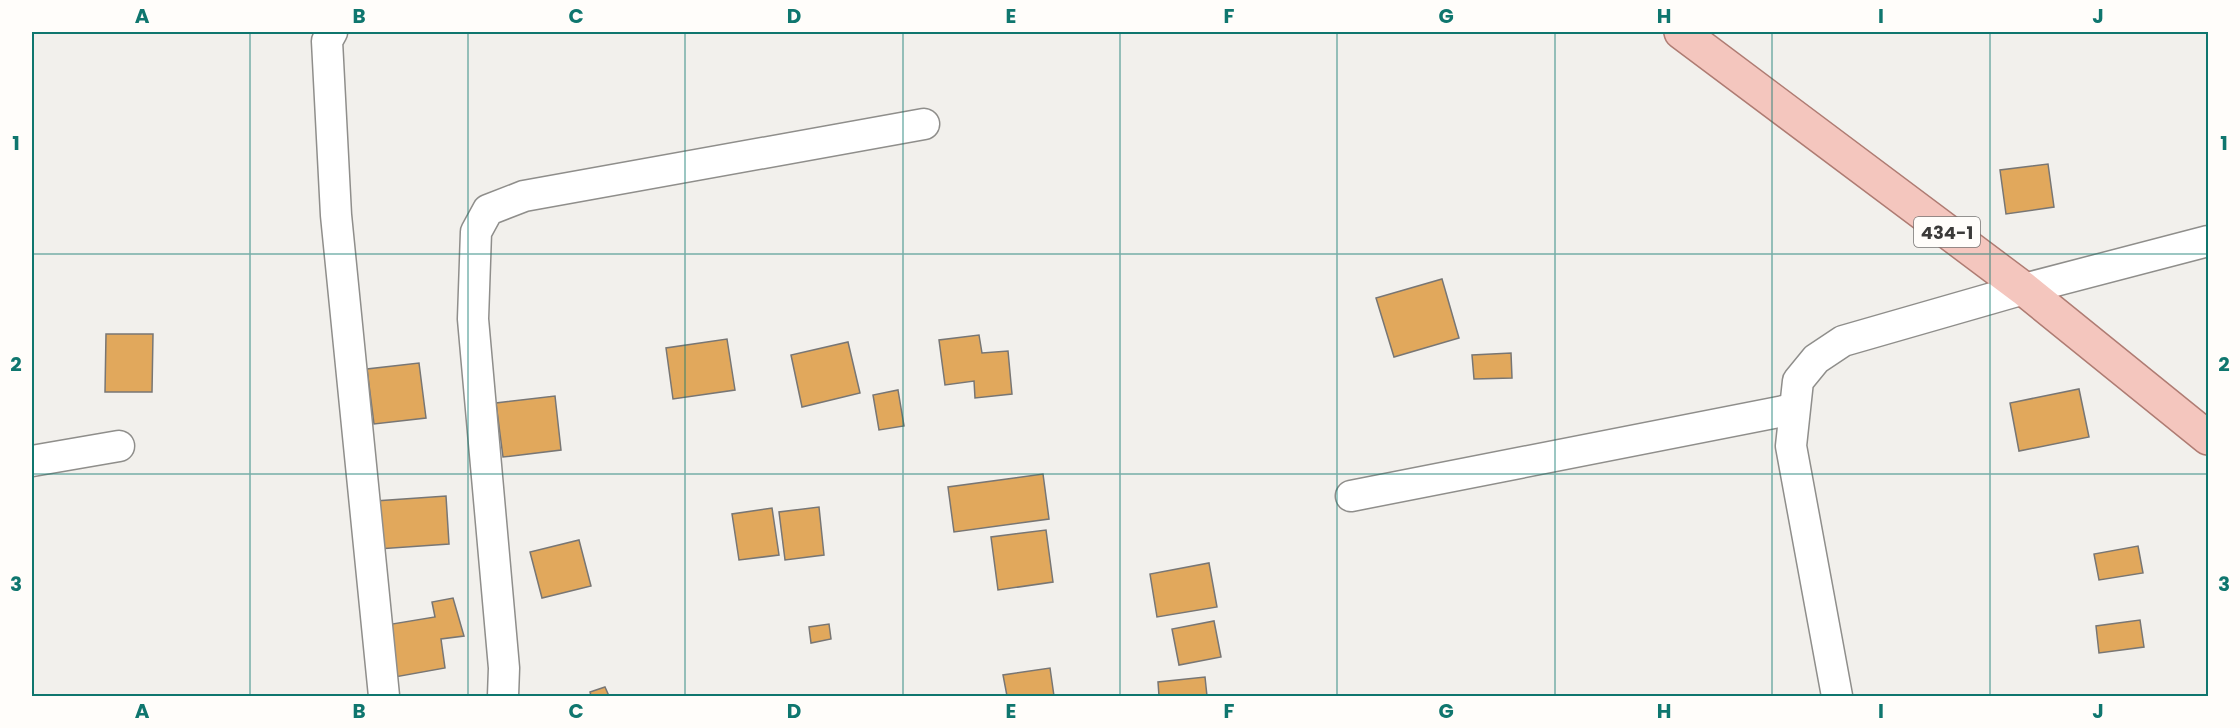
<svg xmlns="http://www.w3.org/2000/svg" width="2240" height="728" viewBox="0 0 2240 728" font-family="Poppins,sans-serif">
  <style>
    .building { fill: #e1a85c; stroke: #787674; stroke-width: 1.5 }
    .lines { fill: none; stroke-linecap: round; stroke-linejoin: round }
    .minor-casing { stroke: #8f8e8b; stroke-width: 33 }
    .major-casing { stroke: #af7c73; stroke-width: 36 }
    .minor { stroke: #fff; stroke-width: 30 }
    .major { stroke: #f4c6be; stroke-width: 33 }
    .grid { fill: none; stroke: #0f766e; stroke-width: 1.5; stroke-opacity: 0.55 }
    .labels { text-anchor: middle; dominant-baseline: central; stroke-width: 4.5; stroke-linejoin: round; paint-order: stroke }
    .shield { fill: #fffdfa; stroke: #767473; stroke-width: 1.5 }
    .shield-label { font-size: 18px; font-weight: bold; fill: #3b3a39 }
    .neatline { fill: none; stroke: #0f766e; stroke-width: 2 }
    .grid-label { font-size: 20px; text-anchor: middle; font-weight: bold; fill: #0f766e }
  </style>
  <rect width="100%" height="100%" fill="#f2f0ec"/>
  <g class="building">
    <polygon points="2048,164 2054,207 2006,214 2000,170"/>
    <polygon points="1442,279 1459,338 1394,357 1376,298"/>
    <polygon points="106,334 153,334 152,392 105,392"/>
    <polygon points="979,335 982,353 1008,351 1012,394 975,398 974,381 945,385 939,340"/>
    <polygon points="727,339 735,390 673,399 666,348"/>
    <polygon points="848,342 860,393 802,407 791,355"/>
    <polygon points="1511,353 1512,378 1474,379 1472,355"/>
    <polygon points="419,363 426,418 374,424 367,369"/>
    <polygon points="2079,389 2089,437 2019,451 2010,403"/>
    <polygon points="898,390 904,426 879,430 873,395"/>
    <polygon points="555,396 561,450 503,457 496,403"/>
    <polygon points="1043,474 1049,519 954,532 948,487"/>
    <polygon points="446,496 449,544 378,549 375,501"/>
    <polygon points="819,507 824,555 785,560 779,512"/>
    <polygon points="772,508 779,555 739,560 732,514"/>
    <polygon points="1046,530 1053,582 998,590 991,537"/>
    <polygon points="579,540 591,586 542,598 530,552"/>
    <polygon points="2138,546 2143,573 2099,580 2094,554"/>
    <polygon points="1209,563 1217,607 1157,617 1150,574"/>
    <polygon points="453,598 464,636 441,639 445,668 395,677 386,625 435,617 432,602"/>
    <polygon points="2140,620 2144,647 2099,653 2096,626"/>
    <polygon points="1214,621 1221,657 1179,665 1172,629"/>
    <polygon points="829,624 831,639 811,643 809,627"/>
    <polygon points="1050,668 1054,696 1007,696 1003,675"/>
    <polygon points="1205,677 1207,696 1159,696 1158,682"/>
    <polygon points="605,687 609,696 591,696 590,692"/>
  </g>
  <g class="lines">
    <defs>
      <g id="minor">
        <polyline points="332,32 327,41 336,215 384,696"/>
        <polyline points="32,461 119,446"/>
        <polyline points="1351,496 1794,409"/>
        <polyline points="503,696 504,668 473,319 476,232 488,210 524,196 924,124"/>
        <polyline points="1837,696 1791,446 1798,381 1816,359 1843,341 2024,289 2208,241"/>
      </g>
      <polyline id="major" points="1681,32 2024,289 2208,438"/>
    </defs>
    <use href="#minor" class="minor-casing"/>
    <use href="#major" class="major-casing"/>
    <use href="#minor" class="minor"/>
    <use href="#major" class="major"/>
  </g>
  <path class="grid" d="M250,32V696M468,32V696M685,32V696M903,32V696M1120,32V696M1337,32V696M1555,32V696M1772,32V696M1990,32V696M32,254H2208M32,474H2208"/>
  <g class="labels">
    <rect class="shield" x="1914" y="217" width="66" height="30" rx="4.5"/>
    <g class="shield-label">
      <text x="1947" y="232">434-1</text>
    </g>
  </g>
  <rect width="2240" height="728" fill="none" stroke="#fffdfa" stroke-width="66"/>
  <rect x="33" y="33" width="2174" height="662" class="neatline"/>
  <g class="grid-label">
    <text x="142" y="23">A</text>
    <text x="359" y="23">B</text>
    <text x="576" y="23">C</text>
    <text x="794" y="23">D</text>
    <text x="1011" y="23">E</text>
    <text x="1229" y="23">F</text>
    <text x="1446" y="23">G</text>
    <text x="1664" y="23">H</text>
    <text x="1881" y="23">I</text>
    <text x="2098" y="23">J</text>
    <text x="16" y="150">1</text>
    <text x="2224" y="150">1</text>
    <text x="16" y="371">2</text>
    <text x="2224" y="371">2</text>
    <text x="16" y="591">3</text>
    <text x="2224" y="591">3</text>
    <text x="142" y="718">A</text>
    <text x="359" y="718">B</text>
    <text x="576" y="718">C</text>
    <text x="794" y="718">D</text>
    <text x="1011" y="718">E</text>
    <text x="1229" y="718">F</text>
    <text x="1446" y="718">G</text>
    <text x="1664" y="718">H</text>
    <text x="1881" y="718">I</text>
    <text x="2098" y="718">J</text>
  </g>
</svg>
